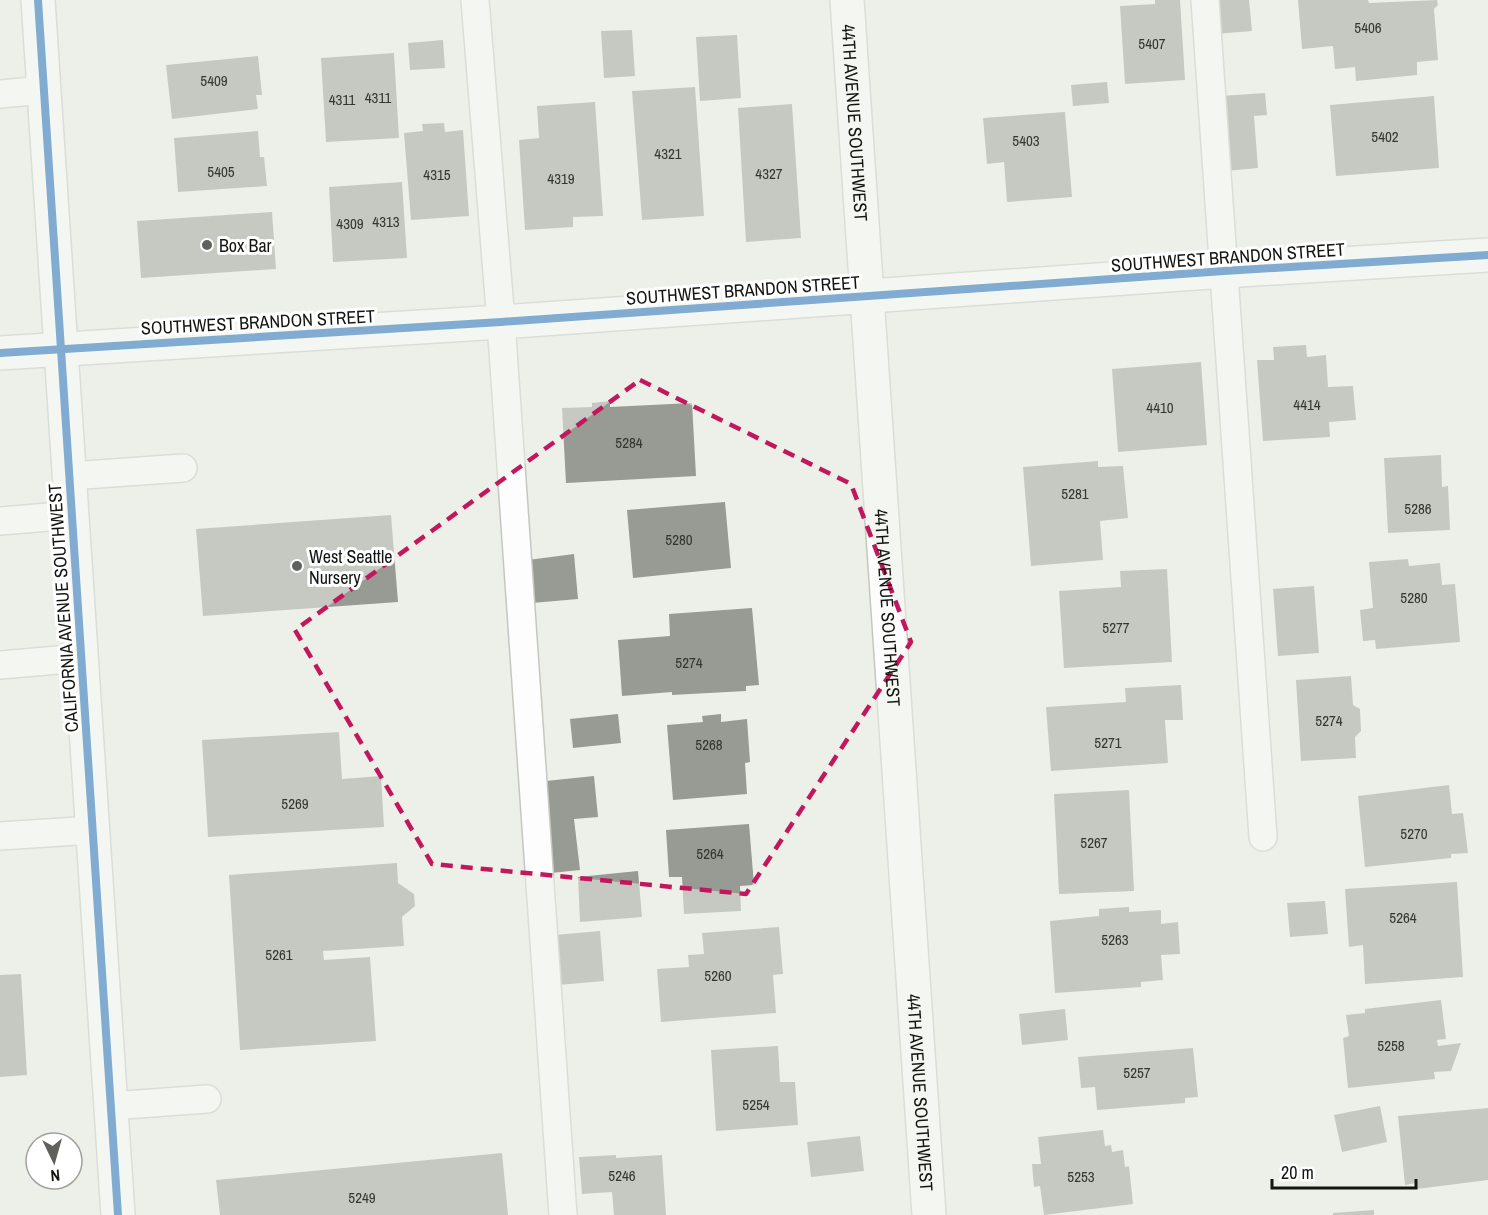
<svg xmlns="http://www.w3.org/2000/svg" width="1488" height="1215" viewBox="0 0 1488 1215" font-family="'Archivo Narrow',sans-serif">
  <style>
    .building { fill: #989a94 }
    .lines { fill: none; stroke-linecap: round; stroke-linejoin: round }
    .service-casing { stroke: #c5c7c0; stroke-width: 30 }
    .minor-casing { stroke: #c5c7c0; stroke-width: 36 }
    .secondary-casing { stroke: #c5c7c0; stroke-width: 36 }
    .service { stroke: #fcfdfc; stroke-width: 27 }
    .minor { stroke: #fcfdfc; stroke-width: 33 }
    .secondary { stroke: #fcfdfc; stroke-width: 33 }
    .cycleway-casing { stroke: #fff; stroke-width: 11 }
    .cycleway { stroke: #0057b8; stroke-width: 8 }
    .marked { fill: none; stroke: #c2185b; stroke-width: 4.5; stroke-dasharray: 12 8; stroke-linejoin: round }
    .poi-dot { fill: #5f625c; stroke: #fff; stroke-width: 2 }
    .labels { text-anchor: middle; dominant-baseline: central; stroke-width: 6; stroke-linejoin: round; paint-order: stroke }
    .number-label { font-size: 15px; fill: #343631 }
    .street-label { font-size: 18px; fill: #131510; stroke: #fff }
    .poi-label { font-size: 18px; fill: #131510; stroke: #fff; text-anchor: start }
  </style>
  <rect width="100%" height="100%" fill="#edf0e8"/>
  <g class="building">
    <polygon points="1155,0 1180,0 1185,80 1125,84 1120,6 1155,4"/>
    <polygon points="1212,0 1249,0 1252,31 1215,34"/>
    <polygon points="1298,0 1368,0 1369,3 1437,0 1438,5 1434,9 1438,60 1417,62 1417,75 1356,81 1355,67 1335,69 1333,46 1302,49"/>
    <polygon points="632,30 635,76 604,78 601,31"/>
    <polygon points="737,35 741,98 700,101 696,37"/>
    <polygon points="443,40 445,68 410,70 408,43"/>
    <polygon points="394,53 399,138 326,142 321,58"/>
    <polygon points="258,56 262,95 256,95 258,109 172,119 166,65"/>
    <polygon points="1107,82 1109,103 1073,106 1071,85"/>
    <polygon points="695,87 704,216 642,220 632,91"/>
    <polygon points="1265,93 1267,115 1254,116 1258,168 1226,171 1220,96"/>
    <polygon points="1434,96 1439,168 1336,176 1330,105"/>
    <polygon points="595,102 603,216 573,217 573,227 525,230 519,140 539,138 537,106"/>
    <polygon points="792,104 801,238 746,242 738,108"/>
    <polygon points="1065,112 1072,197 1007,202 1004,162 987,164 983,118"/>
    <polygon points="444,123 445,132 463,130 469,216 411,220 404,133 423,131 422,124"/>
    <polygon points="258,131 260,157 264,157 267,186 178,192 174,138"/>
    <polygon points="402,182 407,258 333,262 329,187"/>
    <polygon points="272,212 276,269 141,278 137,221"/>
    <polygon points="1306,345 1307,357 1326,355 1328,387 1353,386 1356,420 1329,422 1330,437 1263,441 1257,360 1274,360 1273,347"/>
    <polygon points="1201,362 1207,445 1118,452 1112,369"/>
    <polygon points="610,401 610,407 692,403 696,476 566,483 562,408 592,407 592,403"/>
    <polygon points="1441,455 1442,487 1448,486 1450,530 1388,533 1384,458"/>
    <polygon points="1098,461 1098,467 1123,466 1128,518 1100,521 1103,560 1031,566 1023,467"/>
    <polygon points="725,502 731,568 633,578 627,510"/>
    <polygon points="391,515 398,602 203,616 196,529"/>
    <polygon points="574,554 578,599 532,603 528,560"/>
    <polygon points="1408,559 1409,566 1440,563 1442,585 1455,584 1460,642 1376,649 1375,640 1363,641 1360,610 1373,608 1369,562"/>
    <polygon points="1167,569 1172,662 1064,668 1059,591 1121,587 1120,571"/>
    <polygon points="1314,586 1319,653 1278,656 1273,589"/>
    <polygon points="752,608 759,685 746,686 746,691 672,695 672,692 622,696 618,640 670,636 669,614"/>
    <polygon points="1351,676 1353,705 1360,709 1361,731 1355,737 1356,758 1301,761 1296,680"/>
    <polygon points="1181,685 1183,720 1165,720 1168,763 1051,771 1046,707 1126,702 1125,688"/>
    <polygon points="618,714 621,743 573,748 570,719"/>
    <polygon points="721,714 721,722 747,719 750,762 745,763 747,794 673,800 667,725 703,722 702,716"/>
    <polygon points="339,732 342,779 381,776 384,827 208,837 202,740"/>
    <polygon points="594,776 598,817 574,819 580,870 551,873 545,821 550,821 546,781"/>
    <polygon points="1449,785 1452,814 1463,813 1468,853 1451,854 1451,858 1365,867 1358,796"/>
    <polygon points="1129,790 1134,891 1059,894 1054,794"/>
    <polygon points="749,824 754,885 740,886 741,911 684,914 682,877 669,877 666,830"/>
    <polygon points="397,863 398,883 414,894 415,906 402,917 404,946 323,951 324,960 370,957 376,1041 240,1050 229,875"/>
    <polygon points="638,871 642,917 580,922 578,877"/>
    <polygon points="1457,882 1463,977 1365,984 1363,945 1349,947 1345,889"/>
    <polygon points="1325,901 1328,934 1290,937 1287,903"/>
    <polygon points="1129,907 1129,912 1161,910 1161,924 1178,922 1180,954 1161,955 1163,980 1141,982 1141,987 1055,993 1050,921 1099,916 1099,909"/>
    <polygon points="779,927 783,974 773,975 776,1013 661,1022 657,969 689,967 688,955 704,954 702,933"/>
    <polygon points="600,931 604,981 558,985 554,935"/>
    <polygon points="21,974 27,1075 0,1077 0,975"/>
    <polygon points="1441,1000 1446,1039 1437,1040 1438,1046 1461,1043 1451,1071 1434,1072 1435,1079 1348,1088 1343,1038 1349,1036 1346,1015 1365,1013 1365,1009"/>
    <polygon points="1065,1009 1068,1040 1022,1045 1019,1014"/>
    <polygon points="778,1046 780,1082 795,1082 798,1125 716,1131 711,1050"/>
    <polygon points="1193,1048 1198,1097 1185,1098 1185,1103 1097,1110 1095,1087 1081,1088 1078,1057"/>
    <polygon points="1380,1106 1387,1142 1342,1152 1334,1115"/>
    <polygon points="1488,1108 1488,1180 1417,1189 1416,1183 1405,1185 1398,1116"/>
    <polygon points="1103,1130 1105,1146 1111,1145 1112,1152 1123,1150 1125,1167 1129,1166 1133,1204 1044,1215 1040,1186 1034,1187 1032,1164 1041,1164 1038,1137"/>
    <polygon points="860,1136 864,1171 811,1177 807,1142"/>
    <polygon points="502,1153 508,1215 220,1215 216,1180"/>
    <polygon points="616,1155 616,1158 662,1155 666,1215 614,1215 612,1192 582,1194 579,1157"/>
    <polygon points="1374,1210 1374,1215 1333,1215 1333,1213"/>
  </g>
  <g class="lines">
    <defs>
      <g id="service">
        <polyline points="475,0 501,322 563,1215"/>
        <polyline points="1205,0 1263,837"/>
        <polyline points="0,94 44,90"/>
        <polyline points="70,476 183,468"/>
        <polyline points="0,521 73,515"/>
        <polyline points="0,665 81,658"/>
        <polyline points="0,836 93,830"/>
        <polyline points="111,1106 207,1099"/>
      </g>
      <g id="minor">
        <path id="s1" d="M847,0L929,1215"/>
        <polyline points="0,353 501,322 1224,271 1488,255"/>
      </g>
      <polyline id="secondary" points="38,0 118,1215"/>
    </defs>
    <use href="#service" class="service-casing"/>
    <use href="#minor" class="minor-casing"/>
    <use href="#secondary" class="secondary-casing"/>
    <use href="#service" class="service"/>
    <use href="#minor" class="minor"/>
    <use href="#secondary" class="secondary"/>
    <defs>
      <g id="cycleway">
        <polyline points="38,0 118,1215"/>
        <polyline points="0,353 501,322 1224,271 1488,255"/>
      </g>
    </defs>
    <use href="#cycleway" class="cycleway-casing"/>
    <use href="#cycleway" class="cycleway"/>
  </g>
  <path d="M0 0H1488V1215H0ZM640,380L851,484L911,642L746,894L432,864L295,630Z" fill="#edf0e8" fill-opacity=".55" fill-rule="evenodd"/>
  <path class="marked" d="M640,380L851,484L911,642L746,894L432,864L295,630Z"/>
  <g class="poi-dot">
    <circle cx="207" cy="245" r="6"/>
    <circle cx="297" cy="566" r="6"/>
  </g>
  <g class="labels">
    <g class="number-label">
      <text x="1368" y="27">5406</text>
      <text x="1152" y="43">5407</text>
      <text x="214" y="80">5409</text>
      <text x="378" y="97">4311</text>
      <text x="342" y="99">4311</text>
      <text x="1385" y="136">5402</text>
      <text x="1026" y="140">5403</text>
      <text x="668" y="153">4321</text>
      <text x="221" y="171">5405</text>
      <text x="769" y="173">4327</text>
      <text x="437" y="174">4315</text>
      <text x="561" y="178">4319</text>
      <text x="386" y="221">4313</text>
      <text x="350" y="223">4309</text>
      <text x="1307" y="404">4414</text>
      <text x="1160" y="407">4410</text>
      <text x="629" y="442">5284</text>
      <text x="1075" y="493">5281</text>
      <text x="1418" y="508">5286</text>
      <text x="679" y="539">5280</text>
      <text x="1414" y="597">5280</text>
      <text x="1116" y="627">5277</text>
      <text x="689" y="662">5274</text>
      <text x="1329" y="720">5274</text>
      <text x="1108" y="742">5271</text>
      <text x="709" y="744">5268</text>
      <text x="295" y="803">5269</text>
      <text x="1414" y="833">5270</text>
      <text x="1094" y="842">5267</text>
      <text x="710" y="853">5264</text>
      <text x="1403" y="917">5264</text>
      <text x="1115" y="939">5263</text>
      <text x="279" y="954">5261</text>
      <text x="718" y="975">5260</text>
      <text x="1391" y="1045">5258</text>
      <text x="1137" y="1072">5257</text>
      <text x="756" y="1104">5254</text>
      <text x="622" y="1175">5246</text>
      <text x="1081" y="1176">5253</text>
      <text x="362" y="1197">5249</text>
    </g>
    <g class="street-label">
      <text stroke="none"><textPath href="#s1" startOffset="123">44TH AVENUE SOUTHWEST</textPath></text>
      <text transform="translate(1228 257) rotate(-4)">SOUTHWEST BRANDON STREET</text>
      <text transform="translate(743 290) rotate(-4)">SOUTHWEST BRANDON STREET</text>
      <text transform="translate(258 322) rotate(-3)">SOUTHWEST BRANDON STREET</text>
      <text stroke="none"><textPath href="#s1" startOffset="609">44TH AVENUE SOUTHWEST</textPath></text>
      <text transform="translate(63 608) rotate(-94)">CALIFORNIA AVENUE SOUTHWEST</text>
      <text stroke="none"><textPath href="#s1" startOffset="1095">44TH AVENUE SOUTHWEST</textPath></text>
    </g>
    <g class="poi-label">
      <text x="219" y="245">Box Bar</text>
      <text x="309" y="556">West Seattle<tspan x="309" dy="21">Nursery</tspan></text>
    </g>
  </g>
  <g transform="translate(54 1161) rotate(175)"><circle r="28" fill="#ffffff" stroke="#a1a19f" stroke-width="1.5"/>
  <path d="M0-4.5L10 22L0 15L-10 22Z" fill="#5f625c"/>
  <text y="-9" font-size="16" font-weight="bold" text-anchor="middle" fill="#131510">N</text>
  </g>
  <path d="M1272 1179v9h144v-9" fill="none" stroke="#131510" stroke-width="3"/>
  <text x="1281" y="1179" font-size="18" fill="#131510" stroke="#ffffff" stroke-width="4.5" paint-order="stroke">20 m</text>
</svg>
